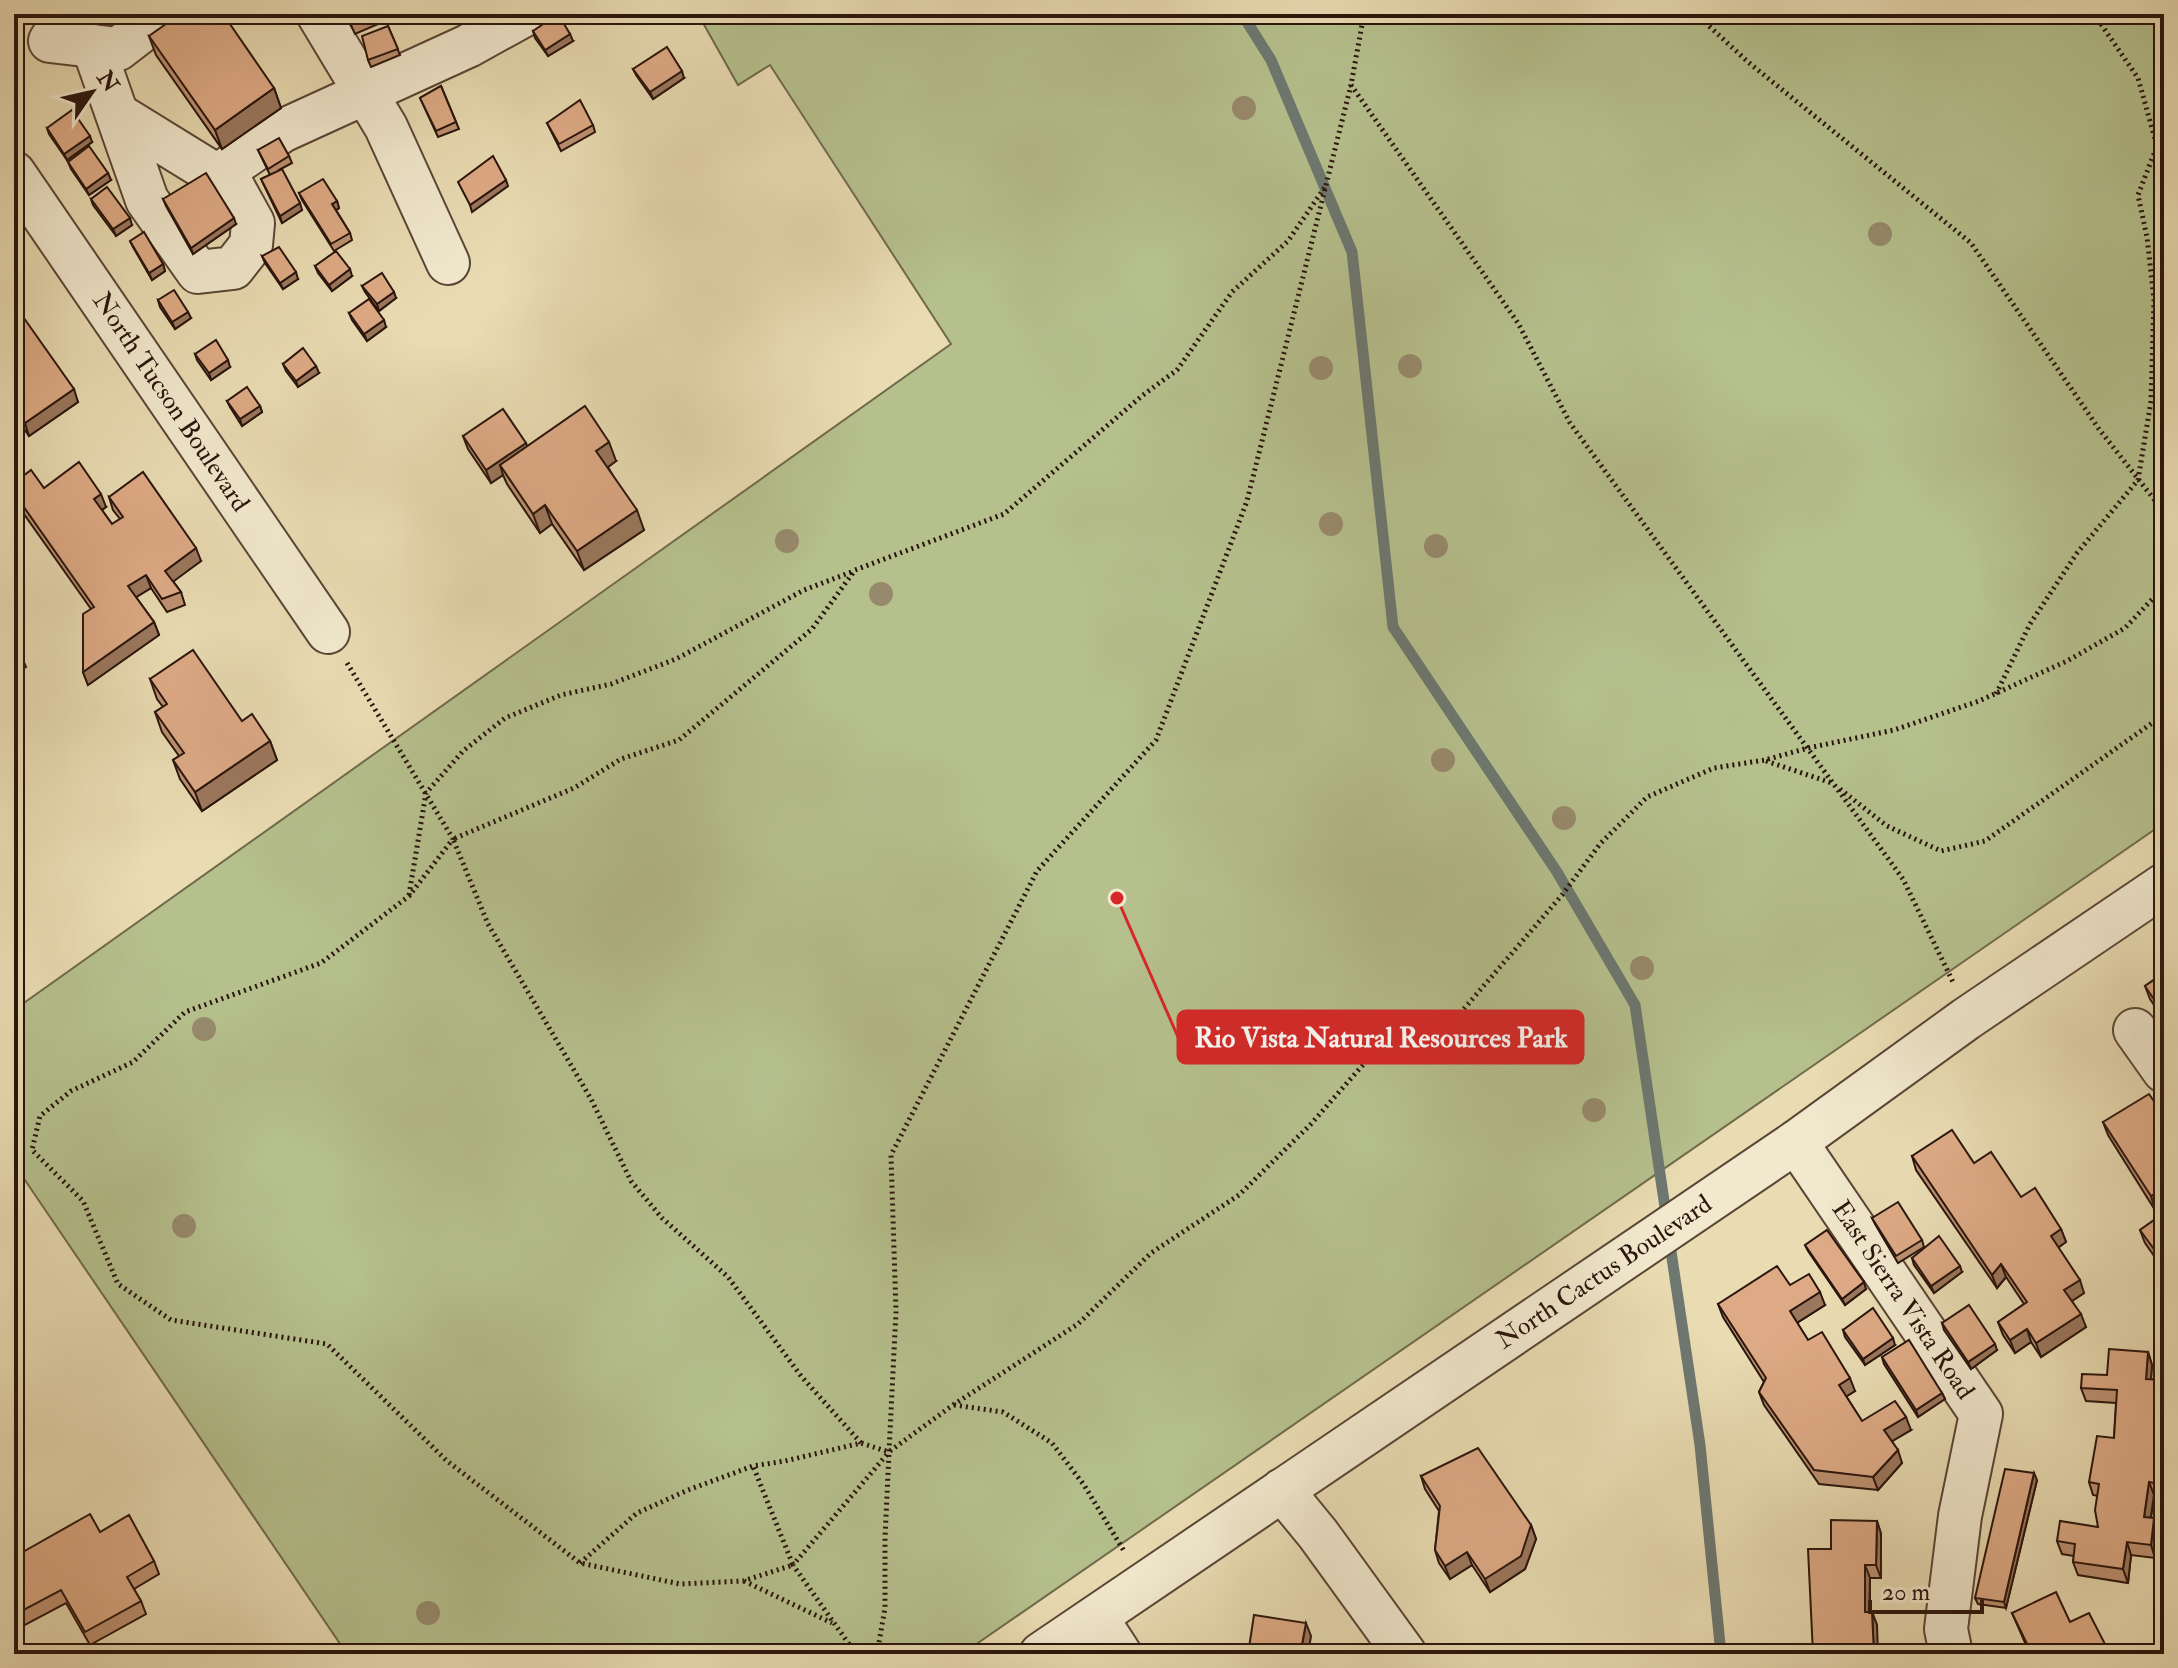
<svg xmlns="http://www.w3.org/2000/svg" width="2178" height="1668" viewBox="0 0 2178 1668" font-family="'IM FELL Double Pica',serif">
  <style>
    .green { fill: #b5c08d; stroke: #706a4d; stroke-width: 2 }
    .lines { fill: none; stroke-linecap: round; stroke-linejoin: round }
    .stream { stroke: #6d7871; stroke-width: 11 }
    .minor-casing { stroke: #5a4636; stroke-width: 46 }
    .path { stroke: #2a150d; stroke-width: 5; stroke-dasharray: 2 4; stroke-linecap: butt }
    .minor { stroke: #f1e8cd; stroke-width: 42 }
    .tree { fill: #978a6c }
    .wall { fill: #be9272; stroke: #2a150d; stroke-width: 2 }
    .shaded-wall { fill: #9b775d; stroke: #2a150d; stroke-width: 2 }
    .building { fill: #ddaa85; stroke: #2a150d; stroke-width: 2 }
    .labels { text-anchor: middle; dominant-baseline: central; stroke-width: 7; stroke-linejoin: round; paint-order: stroke }
    .street-label { font-size: 26px; fill: #2a150d; stroke: #f1e8cd }
    .leader { fill: none; stroke: #d62828; stroke-width: 3 }
    .callout-dot { fill: #d62828; stroke: #f1e8cd; stroke-width: 3 }
    .callout { fill: #d62828; stroke: #d62828; stroke-width: 3 }
    .callout-label { font-size: 28px; text-anchor: middle; font-weight: bold; fill: #fff }
  </style>
  <rect width="100%" height="100%" fill="#e9dbb2"/>
  <filter id="stains"><feTurbulence type="fractalNoise" baseFrequency=".0025" numOctaves="4"/><feColorMatrix values="0 0 0 0 .2 0 0 0 0 .09 0 0 0 0 .02 0 0 0 .5 -.17"/></filter>
  <radialGradient id="worn" r=".72"><stop offset=".6" stop-color="#630" stop-opacity="0"/><stop offset="1" stop-color="#630" stop-opacity=".3"/></radialGradient>
  <polygon class="green" points="698,14 2164,14 2164,823 962,1654 347,1654 14,1164 14,1010 951,344 770,65 738,85"/>
  <g class="lines">
    <g class="stream">
      <polyline points="1242,14 1271,60 1352,252 1393,627 1557,872 1635,1005 1667,1221"/>
      <polyline points="1669,1238 1700,1445 1721,1654"/>
    </g>
    <defs>
      <g id="minor">
        <polyline points="67,14 50,41 118,49 144,29 155,14"/>
        <polyline points="318,14 386,127 448,263"/>
        <polyline points="93,46 147,200 198,272 233,268 251,245 253,223 232,185 117,114"/>
        <polyline points="14,173 328,632"/>
        <polyline points="217,176 282,131 468,46 526,14"/>
        <polyline points="2135,1030 2164,1071"/>
        <polyline points="1796,1142 1981,1414 1960,1516 1946,1629 1951,1654"/>
        <polyline points="1282,1490 1318,1534 1405,1654"/>
        <polyline points="1096,1617 1120,1654"/>
        <polyline points="1041,1654 1796,1142 1966,1019 2164,885"/>
      </g>
    </defs>
    <use href="#minor" class="minor-casing"/>
    <g class="path">
      <polyline points="1364,14 1351,85 1518,323 1570,423 1903,879 1953,982"/>
      <polyline points="1696,14 1748,62 1971,243 2099,429 2164,512"/>
      <polyline points="347,663 453,839 409,896 321,963 185,1012 133,1062 71,1091 40,1116 32,1150 83,1201 118,1284 171,1320 327,1344 447,1461 580,1563 680,1584 743,1581 793,1565 753,1466"/>
      <polyline points="1996,694 2030,624 2077,553 2138,480 2151,401 2154,300 2147,237 2138,195 2157,146 2138,78 2094,14"/>
      <polyline points="1766,761 1832,783"/>
      <polyline points="1840,789 1887,826 1941,851 1985,841 2155,721 2164,717"/>
      <polyline points="409,895 426,793 463,751 505,718 561,695 611,684 676,659 804,590 854,571"/>
      <polyline points="954,1405 1003,1412 1052,1443 1084,1485 1124,1551"/>
      <polyline points="861,1443 801,1376 728,1277 662,1218 631,1181 591,1099 488,924 453,839 574,788 621,759 679,740 812,629 855,570 1004,514 1143,395 1177,370 1232,292 1288,241 1325,187"/>
      <polyline points="890,1451 953,1405 1078,1324 1151,1253 1239,1195 1311,1124 1376,1050 1456,1018 1562,895 1600,844 1647,797 1714,768 1765,760 1808,748 1894,730 1979,701 2067,661 2125,628 2159,592 2164,580"/>
      <polyline points="580,1563 637,1513 688,1490 753,1466 785,1461 861,1443 889,1452"/>
      <polyline points="744,1581 832,1623"/>
      <polyline points="856,1654 793,1565 889,1452 896,1312 891,1155 1037,871 1156,740 1247,501 1351,85"/>
      <polyline points="877,1654 885,1608 885,1538 889,1453"/>
    </g>
    <use href="#minor" class="minor"/>
  </g>
  <g class="tree">
    <circle cx="1244" cy="108" r="12"/>
    <circle cx="1880" cy="234" r="12"/>
    <circle cx="1410" cy="366" r="12"/>
    <circle cx="1321" cy="368" r="12"/>
    <circle cx="1331" cy="524" r="12"/>
    <circle cx="787" cy="541" r="12"/>
    <circle cx="1436" cy="546" r="12"/>
    <circle cx="881" cy="594" r="12"/>
    <circle cx="1443" cy="760" r="12"/>
    <circle cx="1564" cy="818" r="12"/>
    <circle cx="1642" cy="968" r="12"/>
    <circle cx="204" cy="1029" r="12"/>
    <circle cx="1594" cy="1110" r="12"/>
    <circle cx="184" cy="1226" r="12"/>
    <circle cx="428" cy="1613" r="12"/>
  </g>
  <g class="wall">
    <polygon points="346,14 390,14 392,18 355,34"/>
    <polygon points="388,26 400,55 371,67 368,60"/>
    <polygon points="533,31 573,41 548,56 535,38"/>
    <polygon points="149,36 274,88 281,108 222,149 156,55"/>
    <polygon points="633,69 684,78 653,99 636,75"/>
    <polygon points="441,86 459,129 438,137 420,98"/>
    <polygon points="547,123 593,125 595,132 561,151"/>
    <polygon points="47,128 92,142 67,160 49,134"/>
    <polygon points="258,150 289,156 292,163 279,170 302,210 282,223 261,179 270,175"/>
    <polygon points="68,162 111,180 89,195 71,169"/>
    <polygon points="299,193 337,201 339,208 336,210 350,233 352,240 334,251 302,200"/>
    <polygon points="91,199 132,225 116,236 93,205"/>
    <polygon points="163,199 236,224 193,254 166,206"/>
    <polygon points="130,241 163,264 165,271 152,280 133,247"/>
    <polygon points="262,256 298,279 283,289 265,263"/>
    <polygon points="315,266 352,276 332,291 318,273"/>
    <polygon points="362,286 396,298 379,311 365,292"/>
    <polygon points="158,300 191,318 175,329 160,307"/>
    <polygon points="14,304 78,402 29,436 14,414"/>
    <polygon points="349,313 386,327 367,341 352,320"/>
    <polygon points="195,354 230,367 211,380 197,360"/>
    <polygon points="283,364 319,373 298,387 286,371"/>
    <polygon points="227,401 260,406 262,412 242,426 230,407"/>
    <polygon points="463,436 616,461 608,467 644,530 584,570 552,524 540,533 507,484 503,475 491,483 468,449"/>
    <polygon points="14,483 44,488 106,507 102,510 112,524 120,519 113,510 109,497 201,561 173,581 181,592 185,605 167,612 151,588 136,597 154,622 159,635 88,685 83,672 91,609 14,500"/>
    <polygon points="150,679 242,721 270,741 277,760 202,811 180,779 173,760 179,756 162,732 155,712 163,707 157,699"/>
    <polygon points="2164,973 2164,1020 2150,999 2145,986"/>
    <polygon points="2164,1116 2164,1204 2155,1210 2108,1135 2103,1122"/>
    <polygon points="1912,1156 1974,1163 2021,1197 2061,1229 2066,1242 2058,1248 2084,1293 2072,1301 2086,1327 2041,1357 2031,1342 2015,1353 2003,1335 1998,1322 2024,1304 2006,1277 1997,1288 1916,1170"/>
    <polygon points="2164,1213 2164,1270 2145,1243 2140,1230"/>
    <polygon points="1872,1218 1922,1240 1924,1247 1898,1263 1875,1224"/>
    <polygon points="1805,1245 1866,1289 1845,1305 1808,1251"/>
    <polygon points="1912,1258 1962,1272 1934,1293 1914,1265"/>
    <polygon points="1790,1285 1825,1305 1797,1323 1808,1340 1855,1391 1846,1396 1862,1421 1911,1430 1892,1441 1902,1463 1878,1490 1819,1484 1764,1405 1759,1392 1764,1382 1723,1317 1718,1304"/>
    <polygon points="1942,1323 1997,1350 1971,1369 1944,1330"/>
    <polygon points="1843,1330 1895,1345 1865,1365 1845,1337"/>
    <polygon points="2148,1352 2152,1365 2151,1379 2164,1380 2164,1435 2162,1436 2161,1444 2164,1444 2164,1497 2154,1495 2151,1518 2154,1518 2159,1531 2155,1558 2131,1555 2128,1583 2078,1575 2073,1562 2074,1556 2062,1554 2057,1541 2098,1527 2098,1496 2093,1495 2089,1482 2114,1438 2116,1403 2086,1401 2081,1388 2107,1375"/>
    <polygon points="1882,1357 1942,1393 1945,1399 1918,1417 1884,1364"/>
    <polygon points="1421,1476 1531,1525 1536,1539 1525,1569 1490,1592 1472,1565 1450,1579 1439,1563 1435,1550 1439,1511 1425,1489"/>
    <polygon points="2037,1480 2006,1608 1978,1604 1975,1598"/>
    <polygon points="1877,1521 1881,1534 1881,1578 1870,1578 1870,1612 1872,1612 1877,1625 1831,1549"/>
    <polygon points="100,1532 154,1561 159,1574 134,1589 141,1601 146,1614 90,1645 66,1603 23,1626 14,1610 14,1557"/>
    <polygon points="2012,1613 2070,1622 2108,1650 2123,1654 2030,1654"/>
  </g>
  <g class="shaded-wall">
    <polygon points="570,34 573,41 548,56 545,50"/>
    <polygon points="682,71 684,78 653,99 650,92"/>
    <polygon points="274,88 281,108 222,149 215,130"/>
    <polygon points="90,136 92,142 67,160 64,154"/>
    <polygon points="108,173 111,180 89,195 86,189"/>
    <polygon points="506,180 508,186 472,212 470,205"/>
    <polygon points="337,201 339,208 335,211 332,204"/>
    <polygon points="300,203 302,210 282,223 280,216"/>
    <polygon points="130,218 132,225 116,236 113,229"/>
    <polygon points="234,218 236,224 193,254 191,248"/>
    <polygon points="163,264 165,271 152,280 149,273"/>
    <polygon points="350,269 352,276 332,291 329,285"/>
    <polygon points="296,272 298,279 283,289 280,283"/>
    <polygon points="394,292 396,298 379,311 377,304"/>
    <polygon points="188,312 191,318 175,329 172,322"/>
    <polygon points="384,320 386,327 367,341 364,334"/>
    <polygon points="228,360 230,367 211,380 209,373"/>
    <polygon points="316,366 319,373 298,387 296,381"/>
    <polygon points="74,389 78,402 29,436 25,423"/>
    <polygon points="260,406 262,412 242,426 240,419"/>
    <polygon points="609,442 616,461 604,470 596,451"/>
    <polygon points="526,443 531,456 500,465 503,475 491,483 486,470"/>
    <polygon points="101,494 106,507 99,512 94,499"/>
    <polygon points="545,505 552,524 540,533 533,514"/>
    <polygon points="637,510 644,530 584,570 577,551"/>
    <polygon points="196,548 201,561 170,584 165,571"/>
    <polygon points="146,575 151,588 133,599 128,586"/>
    <polygon points="154,622 159,635 88,685 83,672"/>
    <polygon points="23,660 26,667 14,675 14,667"/>
    <polygon points="270,741 277,760 202,811 195,792"/>
    <polygon points="2164,1188 2164,1204 2155,1210 2151,1196"/>
    <polygon points="2061,1229 2066,1242 2056,1249 2051,1236"/>
    <polygon points="2001,1264 2006,1277 1997,1288 1992,1275"/>
    <polygon points="1960,1266 1962,1272 1934,1293 1931,1286"/>
    <polygon points="2080,1280 2084,1293 2069,1303 2064,1290"/>
    <polygon points="1864,1282 1866,1289 1845,1305 1842,1299"/>
    <polygon points="1820,1292 1825,1305 1795,1324 1790,1311"/>
    <polygon points="2081,1314 2086,1327 2041,1357 2036,1343"/>
    <polygon points="2027,1329 2031,1342 2015,1353 2010,1340"/>
    <polygon points="1893,1338 1895,1345 1865,1365 1863,1359"/>
    <polygon points="1995,1344 1997,1350 1971,1369 1968,1362"/>
    <polygon points="2148,1352 2152,1365 2150,1392 2146,1379"/>
    <polygon points="1850,1378 1855,1391 1844,1398 1839,1385"/>
    <polygon points="1942,1393 1945,1399 1918,1417 1916,1410"/>
    <polygon points="1906,1417 1911,1430 1889,1443 1884,1430"/>
    <polygon points="2157,1422 2162,1436 2160,1456 2155,1443"/>
    <polygon points="1898,1450 1902,1463 1878,1490 1873,1477"/>
    <polygon points="2034,1473 2037,1480 2006,1608 2004,1602"/>
    <polygon points="2149,1482 2154,1495 2149,1530 2144,1517"/>
    <polygon points="2154,1518 2159,1531 2155,1558 2151,1545"/>
    <polygon points="1877,1521 1881,1534 1881,1578 1876,1565"/>
    <polygon points="1531,1525 1536,1539 1525,1569 1490,1592 1485,1579"/>
    <polygon points="2127,1542 2131,1555 2128,1583 2123,1569"/>
    <polygon points="1467,1552 1472,1565 1450,1579 1445,1566"/>
    <polygon points="1865,1565 1870,1578 1869,1625 1865,1612"/>
    <polygon points="1872,1612 1877,1625 1878,1654 1874,1654"/>
    <polygon points="1306,1623 1311,1636 1308,1654 1303,1654 1301,1650"/>
  </g>
  <g class="building">
    <polygon points="180,14 223,14 274,88 215,130 149,36"/>
    <polygon points="347,14 366,14 350,21"/>
    <polygon points="558,14 570,34 545,50 533,31"/>
    <polygon points="388,26 398,49 368,60 362,36"/>
    <polygon points="667,47 682,71 650,92 633,69"/>
    <polygon points="441,86 456,122 436,131 420,98"/>
    <polygon points="580,100 593,125 559,144 547,123"/>
    <polygon points="72,110 90,136 64,154 47,128"/>
    <polygon points="279,138 289,156 268,169 258,150"/>
    <polygon points="89,146 108,173 86,189 68,162"/>
    <polygon points="493,156 506,180 470,205 458,182"/>
    <polygon points="282,169 300,203 280,216 261,179"/>
    <polygon points="206,173 234,218 191,248 163,199"/>
    <polygon points="323,179 337,201 332,204 350,233 331,244 299,193"/>
    <polygon points="107,187 130,218 113,229 91,199"/>
    <polygon points="144,232 163,264 149,273 130,241"/>
    <polygon points="279,247 296,272 280,283 262,256"/>
    <polygon points="336,251 350,269 329,285 315,266"/>
    <polygon points="382,273 394,292 377,304 362,286"/>
    <polygon points="174,290 188,312 172,322 158,300"/>
    <polygon points="369,299 384,320 364,334 349,313"/>
    <polygon points="14,304 74,389 25,423 14,407"/>
    <polygon points="216,340 228,360 209,373 195,354"/>
    <polygon points="303,348 316,366 296,381 283,364"/>
    <polygon points="247,387 260,406 240,419 227,401"/>
    <polygon points="585,406 609,442 596,451 637,510 577,551 545,505 533,514 500,465"/>
    <polygon points="503,409 526,443 486,470 463,436"/>
    <polygon points="79,462 101,494 94,499 112,524 123,517 109,497 143,472 196,548 165,571 181,592 162,599 146,575 128,586 154,622 83,672 83,614 94,607 14,493 14,483 31,470 44,488"/>
    <polygon points="14,647 23,660 14,667"/>
    <polygon points="193,650 242,721 252,714 270,741 195,792 173,760 184,753 155,712 167,704 150,679"/>
    <polygon points="2164,973 2164,1014 2145,986"/>
    <polygon points="2149,1094 2164,1116 2164,1188 2151,1196 2103,1122"/>
    <polygon points="1952,1130 1974,1163 1991,1152 2021,1197 2035,1188 2061,1229 2051,1236 2080,1280 2064,1290 2081,1314 2036,1343 2027,1329 2010,1340 1998,1322 2027,1302 2001,1264 1992,1275 1912,1156"/>
    <polygon points="1898,1202 1922,1240 1896,1256 1872,1218"/>
    <polygon points="2164,1213 2164,1263 2140,1230"/>
    <polygon points="1827,1230 1864,1282 1842,1299 1805,1245"/>
    <polygon points="1939,1236 1960,1266 1931,1286 1912,1258"/>
    <polygon points="1777,1266 1790,1285 1809,1274 1820,1292 1790,1311 1808,1340 1822,1332 1850,1378 1839,1385 1862,1421 1895,1401 1906,1417 1884,1430 1898,1450 1873,1477 1814,1470 1759,1392 1766,1378 1718,1304"/>
    <polygon points="1969,1305 1995,1344 1968,1362 1942,1323"/>
    <polygon points="1873,1308 1893,1338 1863,1359 1843,1330"/>
    <polygon points="1909,1340 1942,1393 1916,1410 1882,1357"/>
    <polygon points="2109,1349 2148,1352 2146,1379 2164,1380 2164,1422 2157,1422 2155,1443 2164,1444 2164,1485 2149,1482 2144,1517 2154,1518 2151,1545 2127,1542 2123,1569 2073,1562 2075,1544 2057,1541 2060,1521 2098,1527 2095,1510 2099,1484 2089,1482 2097,1436 2114,1438 2117,1390 2081,1388 2082,1374 2107,1375"/>
    <polygon points="1478,1448 1531,1525 1521,1556 1485,1579 1467,1552 1445,1566 1435,1550 1440,1506 1421,1476"/>
    <polygon points="2005,1469 2034,1473 2004,1602 1975,1598"/>
    <polygon points="90,1514 100,1532 129,1515 154,1561 127,1577 141,1601 85,1632 61,1590 18,1613 14,1606 14,1557"/>
    <polygon points="1831,1520 1877,1521 1876,1565 1865,1565 1865,1612 1872,1612 1874,1654 1813,1654 1808,1549 1831,1549"/>
    <polygon points="2056,1592 2070,1622 2089,1613 2108,1650 2119,1645 2123,1654 2042,1654 2037,1644 2029,1648 2012,1613"/>
    <polygon points="1254,1615 1306,1623 1301,1650 1305,1654 1248,1654"/>
  </g>
  <g class="labels">
    <g class="street-label">
      <text transform="translate(171 402) rotate(56)">North Tucson Boulevard</text>
      <text transform="translate(1604 1272) rotate(-34)">North Cactus Boulevard</text>
      <text transform="translate(1903 1300) rotate(56)">East Sierra Vista Road</text>
    </g>
  </g>
  <path class="leader" d="M1117 898L1178 1037"/>
  <circle class="callout-dot" cx="1117" cy="898" r="8"/>
  <rect class="callout" x="1178" y="1011" width="405" height="52" rx="8"/>
  <g class="callout-label">
    <text x="1381" y="1047">Rio Vista Natural Resources Park</text>
  </g>
  <rect width="2178" height="1668" fill="none" stroke="#e9dbb2" stroke-width="48"/>
  <rect x="16" y="16" width="2146" height="1636" fill="none" stroke="#2a150d" stroke-width="4"/>
  <rect x="24" y="24" width="2130" height="1620" fill="none" stroke="#2a150d" stroke-width="2"/>
  <g transform="translate(92 92) rotate(56)" stroke="#f1e8cd" stroke-width="6" paint-order="stroke">
  <path d="M0-6L14 30L0 20L-14 30Z" fill="#2a150d"/>
  <text y="-12" font-size="22" font-weight="bold" text-anchor="middle" fill="#2a150d">N</text>
  </g>
  <path d="M1870 1600v12h112v-12" fill="none" stroke="#2a150d" stroke-width="4"/>
  <text x="1882" y="1600" font-size="24" fill="#2a150d" stroke="#f1e8cd" stroke-width="6" paint-order="stroke">20 m</text>
  <rect width="100%" height="100%" filter="url(#stains)"/>
  <rect width="100%" height="100%" fill="url(#worn)"/>
</svg>
